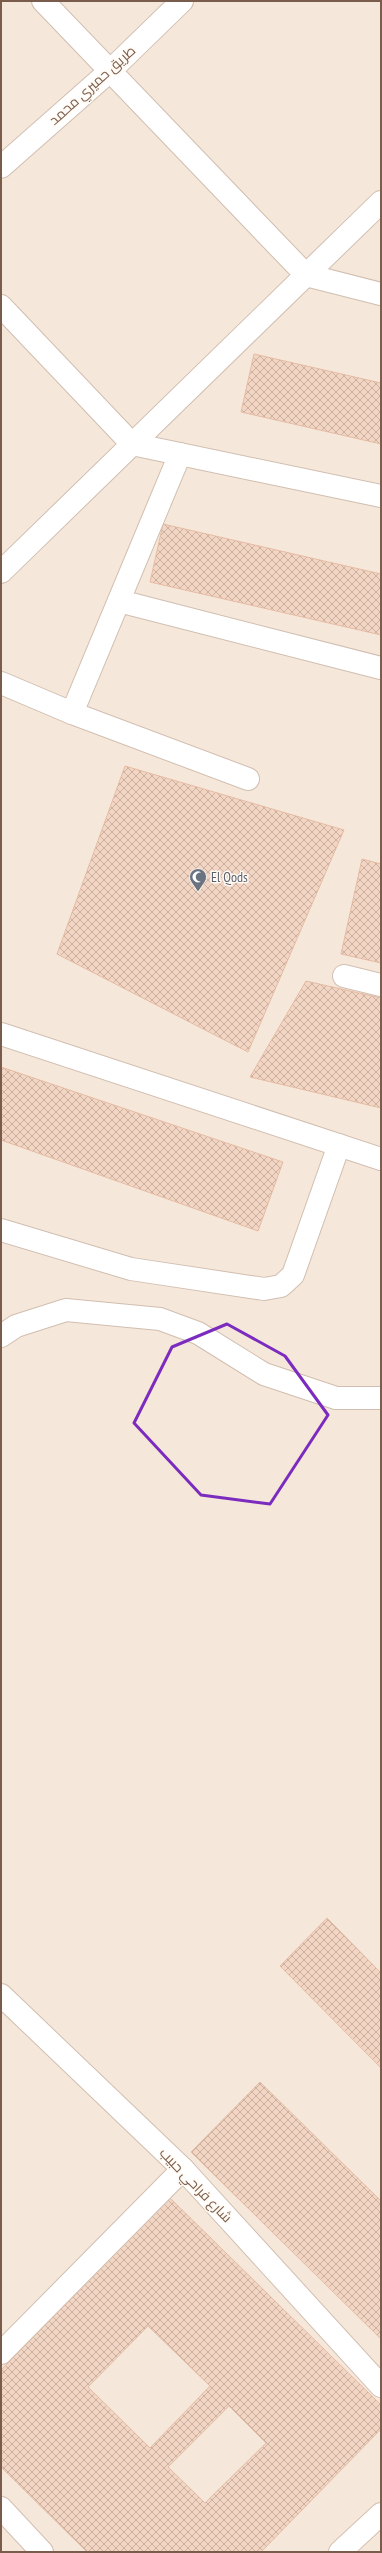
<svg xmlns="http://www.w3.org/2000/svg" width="382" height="2553" font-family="'PT Sans Narrow',Cairo,sans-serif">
<defs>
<pattern id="building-cross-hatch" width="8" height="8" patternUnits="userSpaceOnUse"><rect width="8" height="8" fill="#f3d5c3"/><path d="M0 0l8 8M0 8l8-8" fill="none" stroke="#cab0a1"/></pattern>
</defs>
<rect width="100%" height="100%" fill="#fdf6ec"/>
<rect fill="#f5e8da" x="1" y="1" width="380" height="2551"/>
<g fill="url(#building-cross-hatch)" stroke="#e6bba3" fill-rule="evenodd">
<polygon points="254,354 381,383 381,444 241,412"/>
<polygon points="163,524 381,574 381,635 150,582"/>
<polygon points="125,766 344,830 248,1052 57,954"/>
<polygon points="362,859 381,864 381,963 341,954"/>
<polygon points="306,981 381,998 381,1108 250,1077"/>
<polygon points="1,1067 283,1162 258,1231 1,1140"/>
<polygon points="327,1918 381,1973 381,2068 280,1966"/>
<polygon points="260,2082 381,2201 381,2339 191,2152"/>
<path d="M170,2198L381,2405V2429L261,2552H87L1,2467V2370ZM148,2326L210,2386L150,2448L88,2387ZM229,2406L266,2443L205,2503L168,2467Z"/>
</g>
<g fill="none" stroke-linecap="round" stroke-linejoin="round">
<defs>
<g id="street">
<polyline points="43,1 306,275 381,294"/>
<polyline points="1,167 111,70 182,1"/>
<polyline points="1,306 132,444 381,496"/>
<polyline points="1,572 381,202"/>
<polyline points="119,601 381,668"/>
<polyline points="1,683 72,713 248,779"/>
<polyline points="72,713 180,454"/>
<polyline points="344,976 381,985"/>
<polyline points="1,1034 381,1159"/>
<polyline points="1,1230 131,1269 264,1289 281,1286 293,1275 339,1145"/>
<polyline points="1,1336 16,1326 66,1310 160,1319 198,1333 264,1374 336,1398 381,1398"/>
<polyline points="1,1995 183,2169 381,2386"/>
<polyline points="1,2353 183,2169"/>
<polyline points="1,2508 42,2552"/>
</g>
<polyline id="secondary" points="340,2552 381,2514"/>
</defs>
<use href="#street" stroke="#d1beb0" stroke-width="24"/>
<use href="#secondary" stroke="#d6c0b0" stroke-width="24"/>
<use href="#street" stroke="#fff" stroke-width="22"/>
<use href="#secondary" stroke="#fff" stroke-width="22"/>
</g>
<path fill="none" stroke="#7b2cbf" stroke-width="3" stroke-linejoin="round" d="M227,1324L285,1356L328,1415L270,1504L201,1495L134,1423L172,1347Z"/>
<defs>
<symbol id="mosque-pin" viewBox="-11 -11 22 30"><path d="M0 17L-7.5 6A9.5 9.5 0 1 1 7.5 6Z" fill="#6b7280" stroke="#fffaf3"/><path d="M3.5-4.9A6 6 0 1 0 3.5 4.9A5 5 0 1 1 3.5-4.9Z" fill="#fff"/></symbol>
</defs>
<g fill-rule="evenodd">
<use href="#mosque-pin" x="188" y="867" width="20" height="27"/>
</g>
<g text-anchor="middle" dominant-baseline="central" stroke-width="3" stroke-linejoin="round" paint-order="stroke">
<g font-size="14" fill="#7a5c4d" stroke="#fffaf3">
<text transform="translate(92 85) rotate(-42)">طريق حميري محمد</text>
<text transform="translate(196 2185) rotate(46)">شارع فراحي حبيب</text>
</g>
<g font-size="14" fill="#5b616d" stroke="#fffaf3" text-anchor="start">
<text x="211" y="877">El Qods</text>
</g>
</g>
<rect width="382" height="2553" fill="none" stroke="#7a5c4d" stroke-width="4"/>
</svg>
